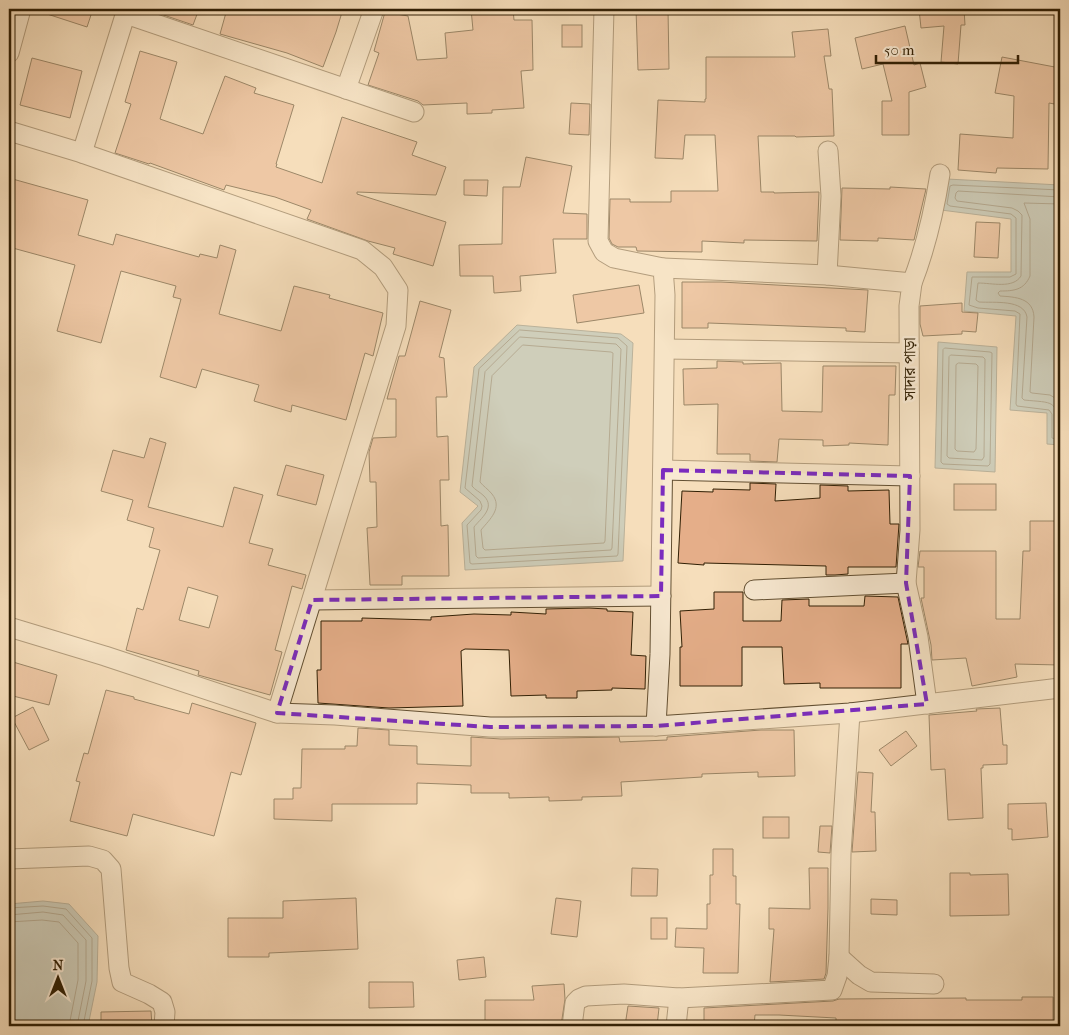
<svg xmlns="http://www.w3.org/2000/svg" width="1069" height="1035" font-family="'IM FELL French Canon','Noto Serif Bengali',serif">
<rect width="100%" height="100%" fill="#f6debb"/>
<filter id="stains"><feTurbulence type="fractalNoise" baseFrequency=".004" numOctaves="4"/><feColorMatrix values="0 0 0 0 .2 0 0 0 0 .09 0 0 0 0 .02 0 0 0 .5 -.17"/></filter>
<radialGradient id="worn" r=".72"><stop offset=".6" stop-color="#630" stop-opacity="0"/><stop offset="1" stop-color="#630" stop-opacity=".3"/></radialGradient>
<g fill="#a0bab9" stroke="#737c71">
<polygon points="947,179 1060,185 1060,445 1047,444 1047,413 1010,410 1016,316 964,311 967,272 1011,272 1011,219 941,210"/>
<polygon points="517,325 621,334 633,343 623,561 465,570 462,523 478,506 460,492 474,367"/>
<polygon points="938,342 997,347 995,472 935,468"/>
<polygon points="43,901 69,904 98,936 97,982 88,1026 9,1026 9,904"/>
</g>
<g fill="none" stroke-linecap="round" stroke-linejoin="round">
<g stroke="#686c5e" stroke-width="1">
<polyline points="1060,190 953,185 950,186 947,204 950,206 1011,214 1016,218 1016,274 1010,277 972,277 969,305 978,308 1015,311 1020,314 1016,404 1017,406 1049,410 1052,414 1052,438 1060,440"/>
<path d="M1060,197L958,191L956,193L955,198L957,201L1012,208L1018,211L1022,215L1021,276C1013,289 992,283 978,283L976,300L979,302C994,303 1024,299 1027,317L1022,398L1024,400C1053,403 1058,399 1058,431L1060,434"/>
<path d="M1060,204L1024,203L1030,219V276C1024,290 1014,291 1000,291L998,293L1000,296C1016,297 1033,298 1034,317L1030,392L1032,393L1050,395L1060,401"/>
<polygon points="520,330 618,338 627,346 618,554 617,556 472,564 470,563 467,525 481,510 482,506 480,501 465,488 479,369"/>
<path d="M520,337L616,344L621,349L612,548L611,550L478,558L476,556L474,527C480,519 496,508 484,496C480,492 475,490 472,486L485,372Z"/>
<path d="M523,345L611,352L613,353L605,541L604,543L485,550L483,548L481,530C490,519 503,508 492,494C488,489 483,486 480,482L492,376Z"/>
<polygon points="945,348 990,352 992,353 990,464 988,466 943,464 941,462 943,350"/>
<polygon points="951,355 983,357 985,359 984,457 982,460 949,458 947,456 949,357"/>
<polygon points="959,363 976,364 978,366 976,449 974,452 957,451 955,449 956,365"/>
<polyline points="9,908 43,906 66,909 92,938 92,981 83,1026"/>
<polyline points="9,915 43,912 63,915 86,940 86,981 77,1026"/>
<polyline points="9,922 42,920 59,922 78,943 78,980 69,1026"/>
</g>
</g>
<g fill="#e5ae89" stroke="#301f04" fill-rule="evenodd">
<polygon points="42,9 93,9 87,27 41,12"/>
<polygon points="146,9 199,9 193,25"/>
<polygon points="227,9 343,9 336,32 323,67 287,53 220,34"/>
<polygon points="471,9 513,9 514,20 532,20 533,70 521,71 524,108 492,110 492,113 467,114 467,103 423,105 418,101 368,85 379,53 374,51 385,12 408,16 417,60 447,58 445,33 473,30"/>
<polygon points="636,9 668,9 669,69 638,70"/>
<polygon points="919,9 964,9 965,25 961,25 958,64 941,62 944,26 921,28"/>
<rect x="562" y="25" width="20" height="22"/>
<polygon points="905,26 914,65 920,63 926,87 909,92 909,135 882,135 882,101 892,101 883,64 862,69 855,38"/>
<polygon points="828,29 831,56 824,56 829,89 832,89 834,136 796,137 795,136 758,136 761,192 774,192 774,193 819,192 817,241 744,240 744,243 702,241 702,252 637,251 636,247 618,247 612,244 609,238 610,199 630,199 630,202 671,202 671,191 718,191 715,135 685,135 683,159 655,158 658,100 705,102 705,99 706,99 706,57 795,57 792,32"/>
<polygon points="140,51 177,62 160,119 203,134 225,76 256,88 254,93 294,105 276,164 277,164 276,167 322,183 342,117 417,142 412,155 446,167 436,195 357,192 357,194 446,222 433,266 393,254 395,248 368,241 307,219 311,210 275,197 226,185 224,190 150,163 149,164 115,153 131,104 125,102"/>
<polygon points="1002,57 1060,68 1060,105 1049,103 1048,169 997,168 996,173 958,170 960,134 1013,138 1014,96 995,93"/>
<polygon points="32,58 82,71 70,118 20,105"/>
<polygon points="571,103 590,104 589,135 569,134"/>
<polygon points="526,157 572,166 563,213 587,214 587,239 553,239 556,273 520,276 521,291 494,293 493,276 460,276 459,245 502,244 503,187 520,187"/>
<polygon points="9,178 88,200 78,235 113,245 116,234 199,257 200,254 217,258 220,245 236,250 219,314 281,331 294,286 330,295 329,298 383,313 373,356 365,353 346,420 292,405 291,412 254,401 259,385 202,369 196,388 160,377 181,299 173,297 176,286 121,271 101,343 57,331 75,265 9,247"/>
<polygon points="464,180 488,180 487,196 464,195"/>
<polygon points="890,187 926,189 914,240 878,238 878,241 840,240 842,188 890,189"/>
<polygon points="976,222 1000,223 998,258 974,257"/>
<polygon points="682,282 721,282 868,290 865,332 846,331 846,328 708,323 708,328 682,328"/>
<polygon points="639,285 644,313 577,323 573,295"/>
<polygon points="420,301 451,310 439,357 444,358 447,397 436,397 437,437 448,436 449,480 440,480 441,526 448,525 449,576 402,576 402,585 370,585 367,528 377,527 376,482 370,482 369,452 373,438 396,437 396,399 387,399 399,356 405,356"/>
<polygon points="962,303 962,312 978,313 976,332 962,331 962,334 923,336 920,324 920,306"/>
<polygon points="717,361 743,362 743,364 781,363 782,411 822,412 823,366 896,366 895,395 889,395 888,445 849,443 849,445 823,446 823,440 779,439 777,462 750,461 750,454 717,454 718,404 684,405 683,369 717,368"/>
<path d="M150,438L166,443L148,507L223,527L234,487L263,495L249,543L273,549L268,565L306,575L302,589L292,586L275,650L282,652L270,695L198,675L199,671L126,650L137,608L143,610L160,550L149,547L154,528L127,520L133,500L101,491L113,450L144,458ZM188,587L218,596L209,628L179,620Z"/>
<polygon points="286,465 324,475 316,505 277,495"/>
<polygon points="750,483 776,484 775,501 820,498 820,485 848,486 848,491 889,490 890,524 899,524 896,567 848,567 848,574 835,575 826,575 826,566 704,563 704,565 678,563 682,491 713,492 713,489 750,490"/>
<rect x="954" y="484" width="42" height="26"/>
<polygon points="1030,521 1060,521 1060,665 1015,664 1017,677 972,686 966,658 932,660 931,645 921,598 924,598 924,567 918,567 920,551 996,551 996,619 1020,619 1023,551 1030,551"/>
<polygon points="714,592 743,592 743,621 781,621 782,600 809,599 809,606 864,606 865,596 898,597 908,644 901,644 901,688 820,688 820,683 784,684 782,647 742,647 742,686 680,686 680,647 682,647 680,611 714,609"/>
<polygon points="589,608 607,609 607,611 633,612 631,655 646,656 645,689 612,688 612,690 577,691 577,698 546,698 546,695 511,696 509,650 465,649 461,651 463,706 389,708 318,703 317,670 321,670 321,621 362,621 362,618 431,620 431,617 474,614 511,615 511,612 546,614 546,609"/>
<polygon points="13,662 57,675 49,705 9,695 9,677"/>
<polygon points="106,690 134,697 134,699 189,714 192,703 256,723 241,775 231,772 214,836 133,814 127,836 70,821 80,782 76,781 84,753 88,754"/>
<polygon points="33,707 49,740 29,750 12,718"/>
<polygon points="1000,708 1003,745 1007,745 1007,764 983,765 983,768 981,768 983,818 948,820 945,769 931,770 929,715 977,711 976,709"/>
<polygon points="358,728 389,730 389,745 417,746 417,764 471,766 471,737 501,739 619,737 620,742 667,740 667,737 761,730 794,730 795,776 758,777 758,772 702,774 702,777 621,782 622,796 582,797 582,800 549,801 549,797 509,798 509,793 471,793 471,785 417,783 417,804 332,804 332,821 274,819 274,799 293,799 293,788 301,788 302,749 345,749 345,746 357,746"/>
<polygon points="906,731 917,746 891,766 879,750"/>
<polygon points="858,772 873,773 871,812 875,812 876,851 852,852"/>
<polygon points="1046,803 1048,837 1012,840 1012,829 1008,829 1008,804"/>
<rect x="763" y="817" width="26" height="21"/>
<polygon points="820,826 832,826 830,853 818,852"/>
<polygon points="713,849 733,849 733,876 736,876 736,904 740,904 738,973 703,973 704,948 675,947 676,928 707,929 707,904 710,904 710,875 713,875"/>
<polygon points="632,868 658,869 657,896 631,896"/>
<polygon points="809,868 828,868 828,908 826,973 824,979 770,982 774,929 769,929 769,908 810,909"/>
<polygon points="950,873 970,873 970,875 1008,874 1009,915 950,916"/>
<polygon points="356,898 358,949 269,953 269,957 228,957 228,918 283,918 283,901"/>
<polygon points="556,898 581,901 577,937 551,934"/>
<polygon points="871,899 897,900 897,915 871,914"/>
<rect x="651" y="918" width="16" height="21"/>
<polygon points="484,957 486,977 459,980 457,960"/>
<polygon points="369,982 413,982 414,1007 369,1008"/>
<polygon points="564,984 565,999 561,1026 485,1026 485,1000 534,1000 532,986"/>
<polygon points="1022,997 1053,997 1053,1026 836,1026 836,1018 779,1015 755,1015 754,1026 704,1026 704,1008 833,1001 839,999 966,998 966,1000 1022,1000"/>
<polygon points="628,1006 659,1008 657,1026 625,1026"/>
<polygon points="151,1011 152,1026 101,1026 101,1012"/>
</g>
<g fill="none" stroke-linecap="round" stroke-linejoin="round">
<defs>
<g id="minor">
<polyline points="604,9 598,241 604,252 614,258 663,268 665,295 660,654 656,726"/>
<polyline points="126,14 414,112"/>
<polyline points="9,53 21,9"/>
<polyline points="346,89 374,9"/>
<polyline points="9,131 82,153 362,250 383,267 398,290 396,326 277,713"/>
<polyline points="82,153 127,9"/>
<polyline points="663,268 827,275 912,283 909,306 910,530 906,583 918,637 927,704"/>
<polyline points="827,275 831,196 828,151"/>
<path d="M912,283C926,247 934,212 940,174"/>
<polyline points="665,349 909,353"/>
<polyline points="663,470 910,476"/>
<polyline points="754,590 906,583"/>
<polyline points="312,600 661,596"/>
<polyline points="9,627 105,656 277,713 335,715 490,727 656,726 850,713 1060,688"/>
<polyline points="9,859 89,856 103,860 111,869 119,968 122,982 149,994 162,1002 165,1012 164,1026"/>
<polyline points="839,957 859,975 871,982 934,984"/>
<polyline points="572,1026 575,1003 579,999 586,996 624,994 679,998 832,990 837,976 839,957 841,854 850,713"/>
<polyline points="676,1026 679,998"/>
</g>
</defs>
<use href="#minor" stroke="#624f32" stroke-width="21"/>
<use href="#minor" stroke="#f9ead3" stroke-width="19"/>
</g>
<path d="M0 0H1069V1035H0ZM663,470L910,476L906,583L927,704L656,726L490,727L277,713L312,600L661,596Z" fill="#f6debb" fill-opacity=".55" fill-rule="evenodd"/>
<path fill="none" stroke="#7b2cbf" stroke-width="4" stroke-dasharray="10 6" stroke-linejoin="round" d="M663,470L910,476L906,583L927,704L656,726L490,727L277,713L312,600L661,596Z"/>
<g text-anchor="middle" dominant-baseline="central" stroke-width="5" stroke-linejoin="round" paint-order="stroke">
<g font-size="16" fill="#301f04" stroke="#f9ead3">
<text transform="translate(909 369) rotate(-90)">সাদার পাড়া</text>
</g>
</g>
<rect width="1069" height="1035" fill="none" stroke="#f6debb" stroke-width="30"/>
<rect x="10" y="10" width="1049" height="1015" fill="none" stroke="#301f04" stroke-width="2.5"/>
<rect x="15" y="15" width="1039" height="1005" fill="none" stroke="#301f04"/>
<g transform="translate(58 978)" stroke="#f9ead3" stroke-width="4" paint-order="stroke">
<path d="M0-4L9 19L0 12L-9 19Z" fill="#301f04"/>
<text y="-8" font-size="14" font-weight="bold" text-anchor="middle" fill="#301f04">N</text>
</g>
<path d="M876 55v8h142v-8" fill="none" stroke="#301f04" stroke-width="2.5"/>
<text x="884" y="55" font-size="15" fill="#301f04" stroke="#f9ead3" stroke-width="4" paint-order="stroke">50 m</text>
<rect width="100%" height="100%" filter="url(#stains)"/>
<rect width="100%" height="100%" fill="url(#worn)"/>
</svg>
